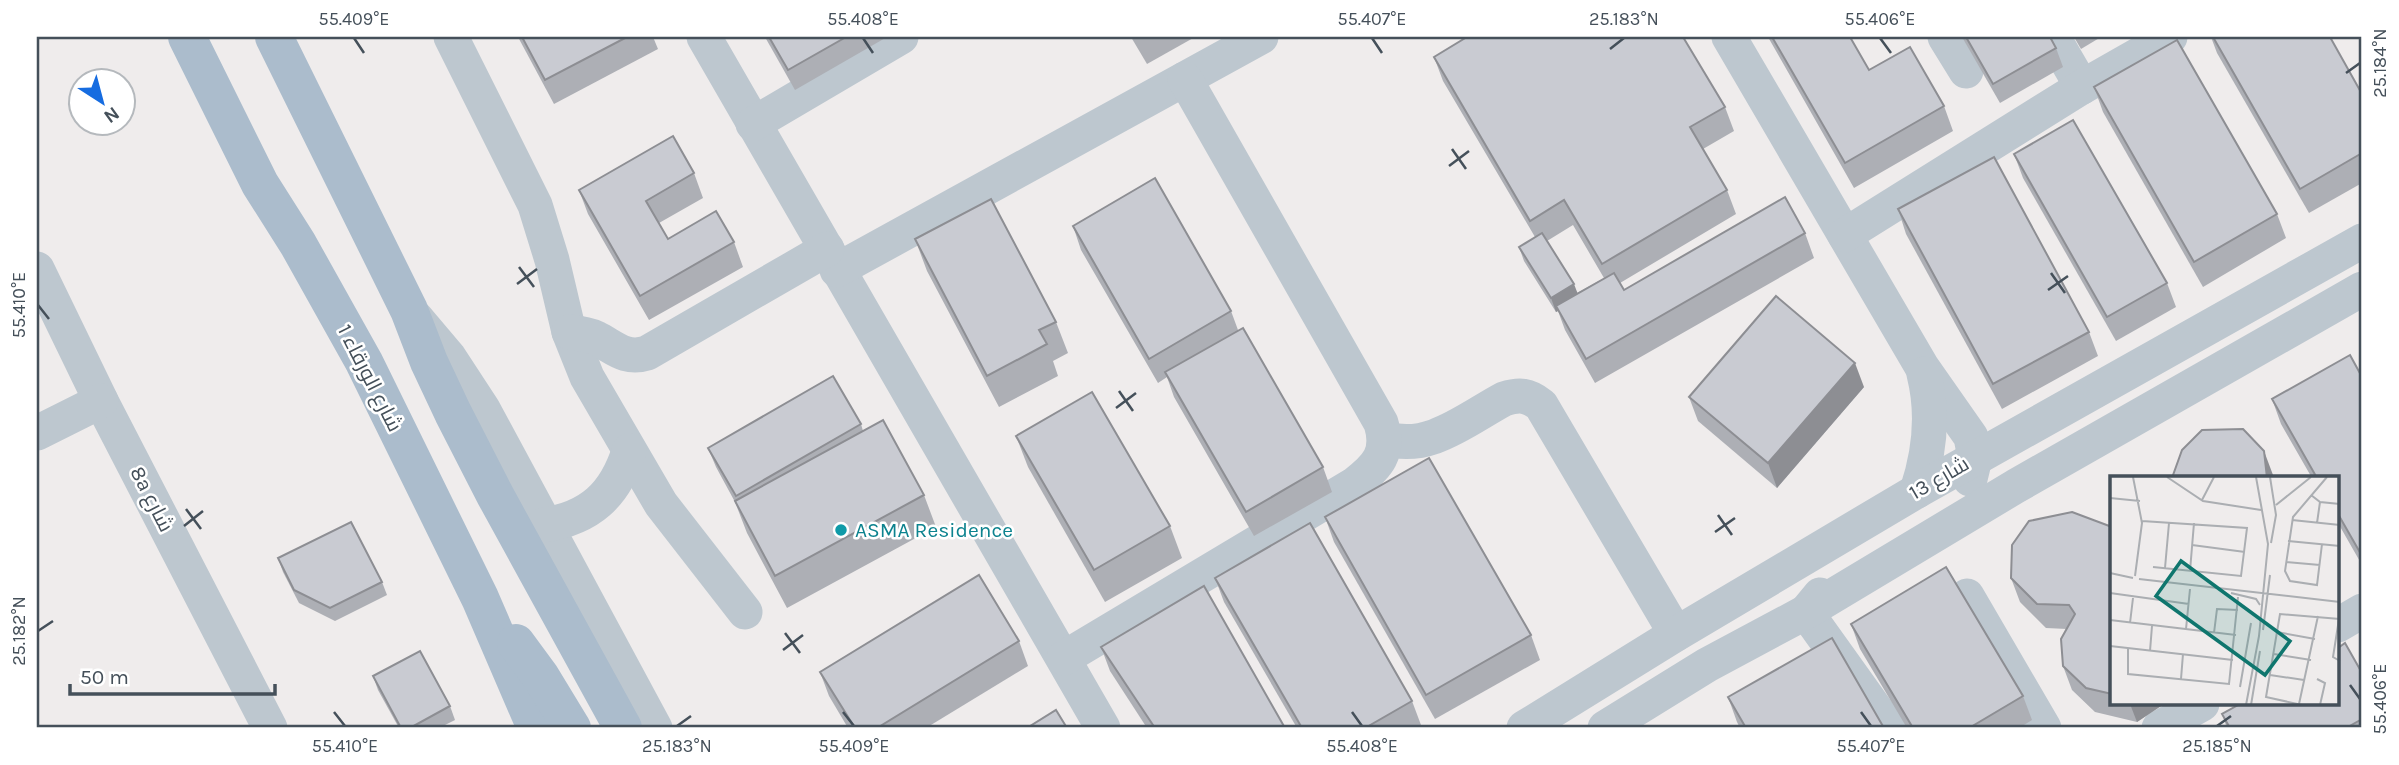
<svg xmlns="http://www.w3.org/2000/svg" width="2399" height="765" font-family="Karla,Cairo,sans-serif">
<rect width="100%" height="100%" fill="#efecec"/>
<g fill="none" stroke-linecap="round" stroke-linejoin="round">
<g stroke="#bdc7cf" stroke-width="35">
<polyline points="451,37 535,205 552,260 569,332 587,377 661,504 745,612"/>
<polyline points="704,37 1103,728"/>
<polyline points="1729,37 1922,367 1971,437 1975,458 1970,479"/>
<polyline points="1945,37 1966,71"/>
<polyline points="2053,37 2082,87"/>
<polyline points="753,124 901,37"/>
<polyline points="1845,235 2082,87 2170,37"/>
<polyline points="37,269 101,401 270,728"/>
<polyline points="837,270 1261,37"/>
<polyline points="416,318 449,357 483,409 655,728"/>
<path d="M569,332C578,333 587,334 596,338C614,347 625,360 647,353L827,249"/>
<polyline points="37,433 101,401"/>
<path d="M1385,438C1428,453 1468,418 1504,399C1520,394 1528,395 1541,405L1676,634"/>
<path d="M1917,491C1930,452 1934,414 1924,374"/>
<path d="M544,525C590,518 615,495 629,451"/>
<polyline points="1820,595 1806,612 1889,728"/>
<polyline points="1967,596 2044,728"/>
<polyline points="2338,625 2362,611"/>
<path d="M1064,658L1355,484C1378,466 1390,453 1381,423L1185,79"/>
<polyline points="1524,728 1676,634 1917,491 2362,241"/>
<polyline points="1605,728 1707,665 1806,612 2016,486 2362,289"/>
<polyline points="2159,728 2202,704"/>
</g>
<g stroke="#abbccc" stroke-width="38">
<polyline points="187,37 260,184 298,244 364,362 480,598 536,728"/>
<polyline points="274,37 409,310 429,362 453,413 495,495 623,728"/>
<polyline points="516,643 541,677 572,728"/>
</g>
</g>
<g fill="#adafb5" fill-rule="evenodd">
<polygon points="518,37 653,37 658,49 554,104"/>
<polygon points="765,37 887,37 795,90"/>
<polygon points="1131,37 1195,37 1147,64"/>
<polygon points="1768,37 1850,37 1869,70 1944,106 1953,131 1854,188"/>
<polygon points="1962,37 2050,37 2056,48 2063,67 2000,103"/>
<polygon points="2074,37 2101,37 2081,49"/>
<polygon points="2211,37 2330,37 2362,94 2362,183 2309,213 2217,53"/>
<path d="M1434,57L1725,107L1734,131L1703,149L1727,190L1736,214L1620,283L1624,290L1805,233L1814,258L1595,383L1565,330L1558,311L1556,312L1524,261L1519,247L1535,237L1443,81ZM1573,225L1604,278L1577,293L1547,241Z"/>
<polygon points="2094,87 2277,214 2286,238 2203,287 2103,112"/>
<polygon points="2014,154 2167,283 2176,307 2116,341 2023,178"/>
<polygon points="694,173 703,198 659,223 668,239 734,242 743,267 649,320 588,214 579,190"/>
<polygon points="1898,209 2089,332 2098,356 2002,409 1906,234"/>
<polygon points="1073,226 1231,311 1238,330 1323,467 1332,492 1254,536 1174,397 1167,377 1158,383 1081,250"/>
<polygon points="915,239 1056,322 1068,353 1053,361 1058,376 999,407 927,271"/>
<polygon points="2362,377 2362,565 2338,523 2338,478 2312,478 2281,424 2272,399"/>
<polygon points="1864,387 1777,488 1698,421 1689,397"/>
<polygon points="861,424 863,431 924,495 936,527 787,608 747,533 735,502 716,467 708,448"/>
<polygon points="1016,436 1170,526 1182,558 1105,602 1028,467"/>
<polygon points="1325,517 1531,635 1540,660 1435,719 1334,542"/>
<polygon points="2112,527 2112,704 2164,704 2137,722 2095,712 2072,690 2063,666 2067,629 2046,628 2020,602 2011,578"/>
<polygon points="278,558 382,582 387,595 335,621 299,603 283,572"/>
<polygon points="1215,578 1412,701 1421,725 1416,728 1297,728 1224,602"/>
<polygon points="1851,624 2023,696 2032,720 2019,728 1907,728 1860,649"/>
<polygon points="1019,641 1028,666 926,728 848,728 829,696 820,672"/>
<polygon points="1101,647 1285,728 1147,728 1110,671"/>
<polygon points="2362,673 2362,728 2227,728 2222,714"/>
<polygon points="373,676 450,706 455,720 439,728 399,728 378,690"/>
<polygon points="1728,697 1884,728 1740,728 1737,722"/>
</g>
<g fill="#8d8e93">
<polygon points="1574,284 1579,297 1556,306 1558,311 1556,312 1551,298"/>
<polygon points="1855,363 1864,387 1777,488 1768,463"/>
<polygon points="2264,451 2273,475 2273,478 2267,478"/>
<polygon points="2130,704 2164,704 2137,722"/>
</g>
<g fill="#c9cbd2" stroke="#8d8e93" stroke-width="2">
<polygon points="522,37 627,37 545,80"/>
<polygon points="769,37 846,37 788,70"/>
<polygon points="1467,37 1683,37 1725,107 1690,127 1727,190 1602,264 1564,200 1530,221 1434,57"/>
<polygon points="1772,37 1850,37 1869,70 1910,47 1944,106 1845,163"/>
<polygon points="1966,37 2050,37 2056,48 1993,84"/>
<polygon points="2213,37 2330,37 2362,94 2362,153 2300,189"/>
<polygon points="2177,40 2277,214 2194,262 2094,87"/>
<polygon points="2073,120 2167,283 2107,317 2014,154"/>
<polygon points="673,136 694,173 646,201 668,239 716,211 734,242 640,296 579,190"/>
<polygon points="1994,157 2089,332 1993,384 1898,209"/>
<polygon points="1155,178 1231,311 1149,359 1073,226"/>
<polygon points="1785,197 1805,233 1586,359 1556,306 1614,273 1624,290"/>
<polygon points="991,199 1056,322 1039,330 1047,344 987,376 915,239"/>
<polygon points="1542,233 1574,284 1551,298 1519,247"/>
<polygon points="1776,296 1855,363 1768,463 1689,397"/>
<polygon points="1243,328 1323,467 1246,512 1165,372"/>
<polygon points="2350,355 2362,377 2362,556 2338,514 2338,478 2317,478 2272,399"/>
<polygon points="833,376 861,424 736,496 708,448"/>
<polygon points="1092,392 1170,526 1094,570 1016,436"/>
<polygon points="883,420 924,495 775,576 735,501"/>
<polygon points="2243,429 2264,451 2267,478 2172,478 2182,450 2202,430"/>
<polygon points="1429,458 1531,635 1426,695 1325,517"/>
<polygon points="2072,512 2112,527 2112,694 2086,688 2063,666 2061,639 2075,614 2069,605 2037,604 2011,578 2012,545 2029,521"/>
<polygon points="351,522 382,582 330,608 294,590 278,558"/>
<polygon points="1310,523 1412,701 1365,728 1302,728 1215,578"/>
<polygon points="1946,567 2023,696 1969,728 1913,728 1851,624"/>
<polygon points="979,575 1019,641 877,728 855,728 820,672"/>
<polygon points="1204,586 1285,728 1155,728 1101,647"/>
<polygon points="1832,638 1884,728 1746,728 1728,697"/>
<polygon points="2345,643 2362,673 2362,719 2346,728 2230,728 2222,714 2240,704 2338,704 2338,648"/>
<polygon points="420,651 450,706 410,728 401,728 373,676"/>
<polygon points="1056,710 1067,728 1027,728"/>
</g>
<path fill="none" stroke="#45505a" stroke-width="2.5" d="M354,38L364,53M863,38L873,53M1372,38L1382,53M1880,38L1891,53M1610,49L1624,38M2346,73L2360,63M1452,149L1466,169M1449,166L1469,151M519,267L534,287M2051,273L2065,293M517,284L537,269M2048,290L2068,276M38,305L49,319M1119,391L1133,411M1116,408L1136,393M186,509L201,529M1718,515L1732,535M184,526L203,511M1715,532L1735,518M38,631L53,621M785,633L800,653M783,650L803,635M2350,685L2360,699M334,712L345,726M843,712L854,726M1352,712L1362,726M1861,712L1871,726M677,726L691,716M2217,726L2231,716"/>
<circle fill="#0f9aa8" stroke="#fff" stroke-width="2.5" cx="841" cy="530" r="7"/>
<g text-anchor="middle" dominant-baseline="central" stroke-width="5" stroke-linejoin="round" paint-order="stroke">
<g font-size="21" fill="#45505a" stroke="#fff">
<text transform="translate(370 378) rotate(63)">شارع الورقاء 1</text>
<text transform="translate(1939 478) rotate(-30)">شارع 13</text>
<text transform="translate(152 499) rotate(63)">8a شارع</text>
</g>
<g font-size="21" fill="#0d838f" stroke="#fff" text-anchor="start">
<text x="855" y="530">ASMA Residence</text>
</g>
</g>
<g transform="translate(2110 476)">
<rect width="229" height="229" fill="#efecec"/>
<path fill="none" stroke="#abaeb2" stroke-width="2" d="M23,1L32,47L25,100M57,1L93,25L151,34M160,1L166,39L161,67M201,19L210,26L230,28M0,22L30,25M92,24L104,1M166,29L201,1M182,44L230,49M32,45L137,52L131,100L43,91M207,47L210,26M178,65L230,70M212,68L207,109L180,105L175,95L183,41L217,1M82,69L135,76M176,86L210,89M55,92L59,47M80,95L84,47M0,97L23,102M29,103L230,126M0,117L79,128M121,117L146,123L150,129M229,143L223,181L230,185M0,144L126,159M20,147L23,122M76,153L80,113M153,154L160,99M167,156L205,163M104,157L107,133L128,134M0,170L123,184M18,173V198L119,208L128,121M40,175L42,150M164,178L201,184M160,199L194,204M71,203L73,178M207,203L215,207L210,229M130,211L141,147M189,228L208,140M136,229L149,160L158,68L146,1M141,229L150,175M192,229L156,221L170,138L230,143"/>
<path fill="#0f766e" fill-opacity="0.15" stroke="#0f766e" stroke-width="3.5" d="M71,85L180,165L155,199L46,120Z"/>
<rect width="229" height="229" fill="none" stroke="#45505a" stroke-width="3.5"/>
</g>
<rect width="2399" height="765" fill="none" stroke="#ffffff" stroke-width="77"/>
<g transform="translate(102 102) rotate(144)"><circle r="33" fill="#ffffff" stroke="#b5b9bd" stroke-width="2"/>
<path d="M0-5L12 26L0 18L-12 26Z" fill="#166ce0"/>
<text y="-10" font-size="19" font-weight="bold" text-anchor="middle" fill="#45505a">N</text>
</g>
<path d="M70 684v10h205v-10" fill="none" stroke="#45505a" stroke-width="3.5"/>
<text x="80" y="684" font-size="21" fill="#45505a" stroke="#ffffff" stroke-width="5" paint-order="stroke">50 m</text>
<rect x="38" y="38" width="2322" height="688" fill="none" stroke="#45505a" stroke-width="2.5"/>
<g font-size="18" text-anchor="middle" fill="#45505a">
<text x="354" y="25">55.409°E</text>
<text x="863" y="25">55.408°E</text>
<text x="1372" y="25">55.407°E</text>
<text x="1624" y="25">25.183°N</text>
<text x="1880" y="25">55.406°E</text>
<text transform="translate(2380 63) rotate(-90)" y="6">25.184°N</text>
<text transform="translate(19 305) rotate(-90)" y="6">55.410°E</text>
<text transform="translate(19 631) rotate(-90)" y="6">25.182°N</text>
<text transform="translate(2380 699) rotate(-90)" y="6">55.406°E</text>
<text x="345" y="752">55.410°E</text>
<text x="677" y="752">25.183°N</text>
<text x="854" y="752">55.409°E</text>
<text x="1362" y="752">55.408°E</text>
<text x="1871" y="752">55.407°E</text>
<text x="2217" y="752">25.185°N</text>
</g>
</svg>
